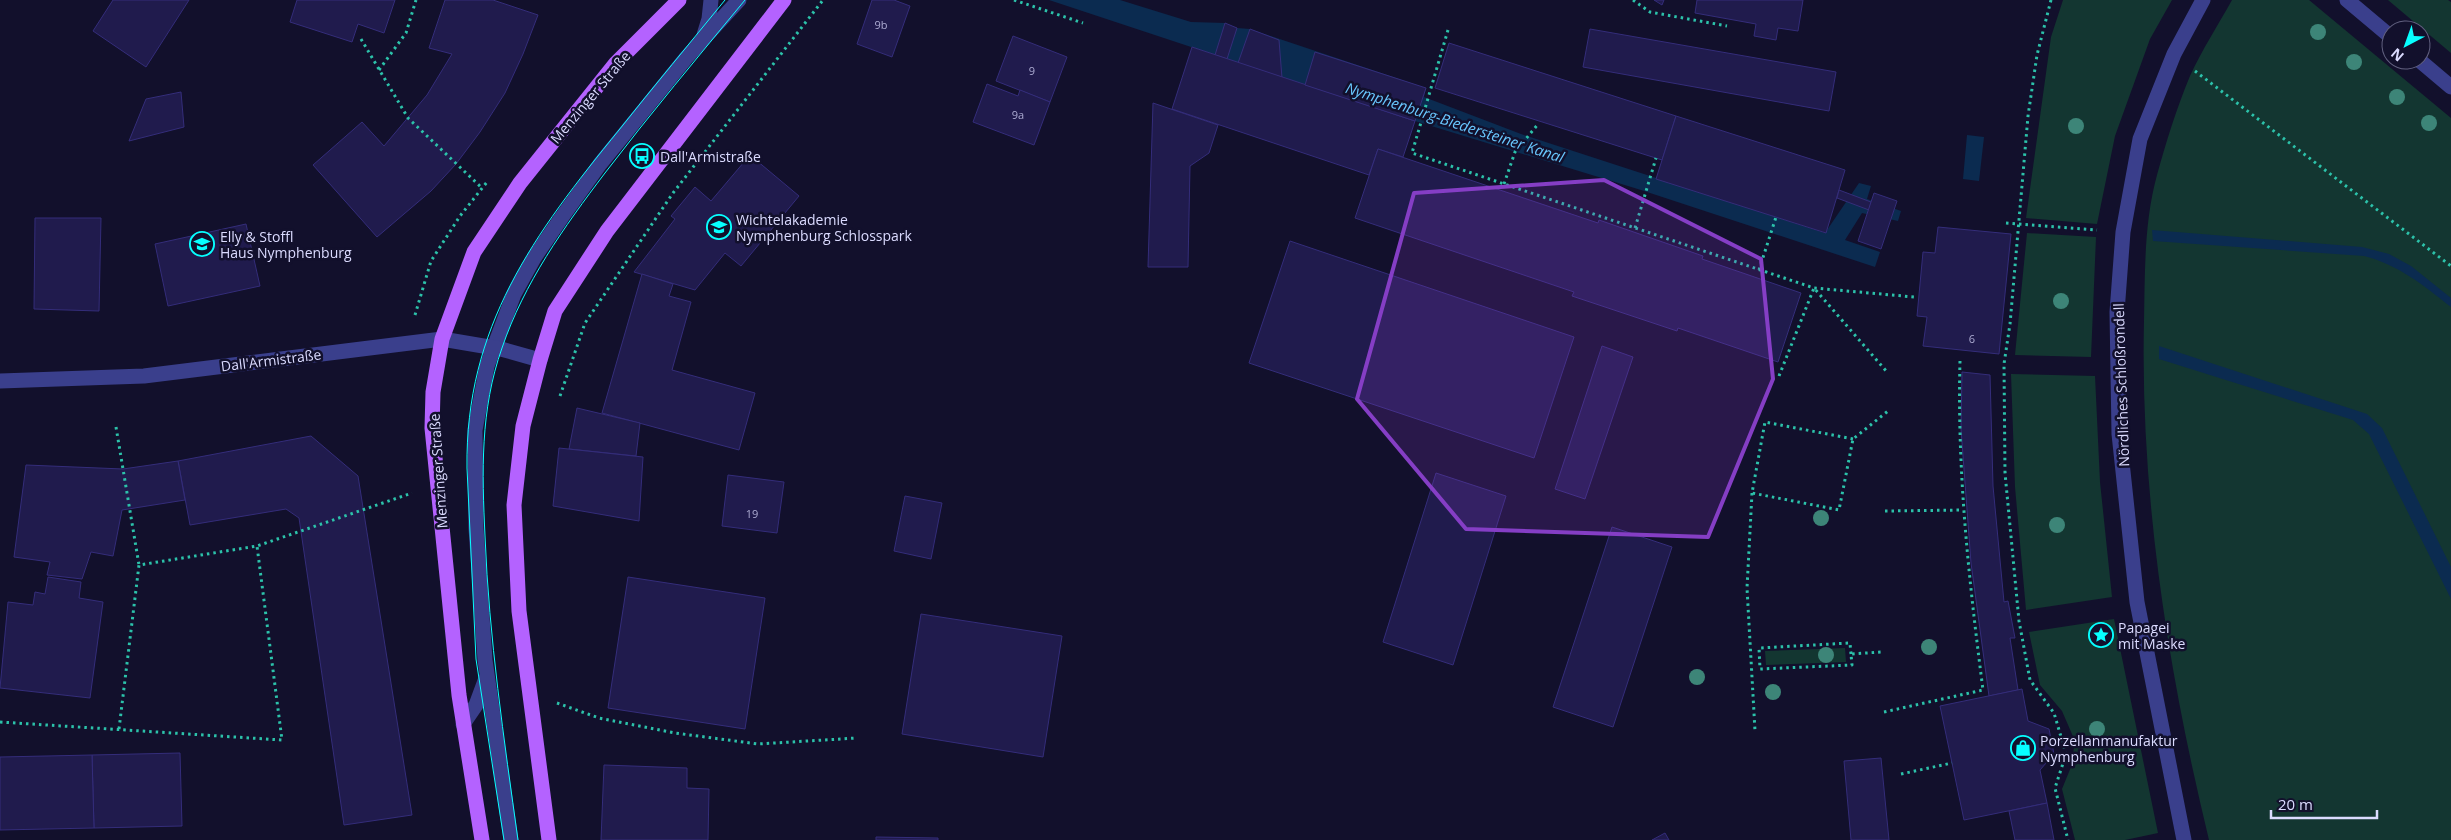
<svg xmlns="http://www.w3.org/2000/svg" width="2451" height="840" font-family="'Open Sans',sans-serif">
<rect width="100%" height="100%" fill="#12102c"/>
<g fill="#133631">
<polygon points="2063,0 2172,0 2150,39 2115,136 2097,224 2026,218 2051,37"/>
<path d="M2232,0H2309L2451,118V840H2209C2168,671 2140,495 2144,321C2145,272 2144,222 2157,175C2166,142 2177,107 2190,76C2202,50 2218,25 2232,0Z"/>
<polygon points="2388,0 2448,0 2451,2 2451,53"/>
<polygon points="2027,233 2096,237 2091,357 2015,355"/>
<polygon points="2011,374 2095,376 2100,482 2112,597 2026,610 2015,487"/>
<polygon points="2114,619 2158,833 2125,840 2075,840 2062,789 2071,767 2075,741 2062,711 2040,685 2029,632"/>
<polygon points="1845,648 1846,662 1766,665 1765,651"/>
</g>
<g fill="#0b2b50">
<polygon points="1049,0 1120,0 1191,22 1225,23 1237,28 1250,29 1426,88 1424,97 1521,134 1825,233 1859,183 1871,186 1867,199 1901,211 1898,221 1862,213 1845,240 1880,252 1875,267 1641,190 1415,121"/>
<polygon points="1967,135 1984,137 1979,181 1963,179"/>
<path d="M2152,230L2362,247L2389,254L2411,266L2451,298V307C2423,285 2399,265 2364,256L2153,241Z"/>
<polygon points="2159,346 2367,414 2382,428 2451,567 2451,599 2369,434 2353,420 2159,359"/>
</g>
<g fill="#201b4d" stroke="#342d7a">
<polygon points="113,0 189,0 146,67 93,31"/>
<polygon points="297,0 395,0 384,33 358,24 352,42 290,22"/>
<polygon points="445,0 493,0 538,15 523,54 505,93 480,132 456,164 431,191 377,237 313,165 362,122 384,146 427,95 452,54 429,48"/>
<polygon points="872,0 894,0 910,6 892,57 857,44"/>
<polygon points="1654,0 1664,0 1662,5"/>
<polygon points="1697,0 1803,0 1798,31 1778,28 1776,40 1754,36 1756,24 1695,13"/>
<polygon points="1225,23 1237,28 1227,59 1215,55"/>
<polygon points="1250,29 1279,40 1282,78 1238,63"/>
<polygon points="1590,29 1836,72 1829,111 1583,67"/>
<polygon points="1013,36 1067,57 1050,102 996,81"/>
<polygon points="1449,43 1676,116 1662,160 1435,88"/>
<polygon points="1192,47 1415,121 1403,157 1378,149 1369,175 1172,109"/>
<polygon points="1315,52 1426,88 1415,121 1305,85"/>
<polygon points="987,84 1018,96 1020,90 1050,102 1034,145 973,122"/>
<polygon points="181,92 184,127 129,141 146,99"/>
<polygon points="1153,103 1218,125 1209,153 1190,166 1188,267 1148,267"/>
<polygon points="1676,116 1845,170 1826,233 1656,179"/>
<polygon points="1378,149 1598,223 1599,220 1703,256 1702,259 1801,293 1778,362 1678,328 1677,331 1572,296 1574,292 1355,218"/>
<polygon points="750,155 799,196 741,266 725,253 695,290 634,272 675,219 671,216 695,187 711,201"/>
<polygon points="1839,190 1871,202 1869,210 1837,198"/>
<polygon points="1874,193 1897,201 1881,249 1858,241"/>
<polygon points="35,218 101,218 99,311 34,309"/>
<polygon points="246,224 260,286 168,306 155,244"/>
<polygon points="1938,227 2011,234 1999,354 1923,346 1927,317 1917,316 1923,252 1935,253"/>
<polygon points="1290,241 1574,337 1534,458 1249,363"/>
<polygon points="642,274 673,284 669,296 691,302 672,370 755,393 739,450 602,413"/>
<polygon points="1602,346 1633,357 1585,499 1555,489"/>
<polygon points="1962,372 1990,375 1993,486 2004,602 2008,601 2015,638 2010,638 2018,690 1989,696 1971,563 1961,429"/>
<polygon points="577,408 640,423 636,456 569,449"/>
<polygon points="311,436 358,476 412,815 344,825 299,518 286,509 190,525 178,461"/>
<polygon points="559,448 643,457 639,521 553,506"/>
<polygon points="178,461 185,500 122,510 113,556 91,552 82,579 47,575 50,562 14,557 26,465 123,469"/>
<polygon points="1436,473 1506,496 1453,665 1383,642"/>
<polygon points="728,475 784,482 777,533 722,526"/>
<polygon points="905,496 942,503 931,559 894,551"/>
<polygon points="1612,527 1672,547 1613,727 1553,707"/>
<polygon points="48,577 81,582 79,598 103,602 90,698 0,688 8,602 33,605 35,592 45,594"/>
<polygon points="628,577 765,598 745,729 608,708"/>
<polygon points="921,614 1062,636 1043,757 902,734"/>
<polygon points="2022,689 2028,721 2049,729 2054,754 2040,770 2047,803 1964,820 1940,706"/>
<polygon points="180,753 182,826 94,828 92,755"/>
<polygon points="92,755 94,828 0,830 0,757"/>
<polygon points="1881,758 1889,840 1851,840 1844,761"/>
<polygon points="604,765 687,768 687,788 709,789 708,840 601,840"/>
<polygon points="2047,803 2054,840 2015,840 2009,811"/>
<polygon points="1665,833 1669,840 1652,840"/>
<polygon points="876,837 938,838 938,840 876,840"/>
</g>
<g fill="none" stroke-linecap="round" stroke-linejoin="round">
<g stroke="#2cc2aa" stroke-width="3" stroke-dasharray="2.5 4" stroke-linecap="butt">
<polyline points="1014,0 1083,23"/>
<polyline points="1633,0 1650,12 1727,26"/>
<polyline points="2051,0 2037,55 2028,116 2010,324 2004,364 2005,473 2019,621 2030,680 2054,713 2066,754 2055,788 2068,840"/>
<polyline points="1448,30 1412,153 1814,288 1914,297"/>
<polyline points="361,39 408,118 482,188"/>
<polyline points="379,70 406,33 416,0"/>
<polyline points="2195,71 2451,266"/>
<polyline points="1504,184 1515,152 1539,123"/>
<polyline points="2006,223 2097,230"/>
<polyline points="1635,228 1656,158"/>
<polyline points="1759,270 1776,217"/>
<polyline points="415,315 431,261 460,216 487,182"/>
<polyline points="1779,376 1814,288 1887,372"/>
<polyline points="560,396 585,323 673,193 823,0"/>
<polyline points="116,427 139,565"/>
<polyline points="1853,439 1765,422 1752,493 1839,510 1853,439 1888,411"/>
<polyline points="1752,493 1747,588 1755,731"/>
<polyline points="1885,511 1963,510"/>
<polyline points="1851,654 1850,643 1759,648 1760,669 1852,665 1851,654 1881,652"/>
<polyline points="557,703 599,718 675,733 758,744 857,738"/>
<path d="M1884,712L1983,690C1969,581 1957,472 1960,361"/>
<polyline points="0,722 282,740 257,546"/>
<polyline points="119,729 139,565 257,546 412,493"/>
<polyline points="1901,774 1952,763"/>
</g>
<g stroke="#3a3f8c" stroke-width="15">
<polyline points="704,35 709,19 711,0"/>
<polyline points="463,724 476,705 486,678"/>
<polyline points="511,840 485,660 476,528 475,430 487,366 514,294 534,258 562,217 600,164 686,58 739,0"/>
</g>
<g stroke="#3a3f8c" stroke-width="15">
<polyline points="2347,0 2391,37"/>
<polyline points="2419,60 2451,87"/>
<polyline points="0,381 144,376 442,339 501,349 540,360"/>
<polyline points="2184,840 2137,602 2119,434 2117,312 2123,232 2140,139 2174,54 2203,0"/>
</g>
<g stroke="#b462ff" stroke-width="15">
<polyline points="482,840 459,695 432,428 433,392 442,339 474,252 520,183 616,63 679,0"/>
<polyline points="549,840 519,611 514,505 523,426 540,360 555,311 607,231 784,0"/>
</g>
<g stroke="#07ffff" stroke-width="1">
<path d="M504,840L476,659L467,468C465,327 534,234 619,130C654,86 690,43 725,0"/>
<path d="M518,840C504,739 489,638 485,536C482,472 480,410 502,348C524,283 564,227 605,173C650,114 698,57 745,0"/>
</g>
</g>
<g fill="#3d8578">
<circle cx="2318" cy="32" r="8"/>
<circle cx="2354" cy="62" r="8"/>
<circle cx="2397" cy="97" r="8"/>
<circle cx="2429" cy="123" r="8"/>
<circle cx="2076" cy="126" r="8"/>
<circle cx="2061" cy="301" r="8"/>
<circle cx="1821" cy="518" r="8"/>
<circle cx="2057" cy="525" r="8"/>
<circle cx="1929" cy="647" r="8"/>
<circle cx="1826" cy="655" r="8"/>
<circle cx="1697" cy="677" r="8"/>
<circle cx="1773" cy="692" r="8"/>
<circle cx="2097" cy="729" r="8"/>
</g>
<path fill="#853ec5" fill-opacity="0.2" stroke="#853ec5" stroke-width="4" stroke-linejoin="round" d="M1604,180L1761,259L1773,379L1708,537L1466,529L1357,399L1414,193Z"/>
<defs>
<symbol id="bus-ring" viewBox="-11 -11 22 22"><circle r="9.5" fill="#12102c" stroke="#07ffff" stroke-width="1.5"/><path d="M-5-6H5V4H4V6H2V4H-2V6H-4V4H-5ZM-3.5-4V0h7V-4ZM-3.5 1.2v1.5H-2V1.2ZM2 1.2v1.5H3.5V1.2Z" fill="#07ffff"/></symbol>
<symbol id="school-ring" viewBox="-11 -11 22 22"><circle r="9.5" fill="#12102c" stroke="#07ffff" stroke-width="1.5"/><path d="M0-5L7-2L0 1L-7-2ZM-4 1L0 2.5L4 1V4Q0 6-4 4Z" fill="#07ffff"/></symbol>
<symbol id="sight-ring" viewBox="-11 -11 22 22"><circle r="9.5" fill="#12102c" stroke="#07ffff" stroke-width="1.5"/><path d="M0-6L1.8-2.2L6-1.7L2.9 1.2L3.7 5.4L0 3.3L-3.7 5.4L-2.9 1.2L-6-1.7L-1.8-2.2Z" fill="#07ffff"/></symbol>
<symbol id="shop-ring" viewBox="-11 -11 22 22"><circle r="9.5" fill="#12102c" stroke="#07ffff" stroke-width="1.5"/><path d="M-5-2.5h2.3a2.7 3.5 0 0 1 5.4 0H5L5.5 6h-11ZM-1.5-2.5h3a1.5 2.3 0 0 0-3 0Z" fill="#07ffff"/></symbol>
</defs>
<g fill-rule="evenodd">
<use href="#bus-ring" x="628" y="142" width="28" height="28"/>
<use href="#school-ring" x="705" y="213" width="28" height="28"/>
<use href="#school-ring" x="188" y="230" width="28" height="28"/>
<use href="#sight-ring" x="2087" y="621" width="28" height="28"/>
<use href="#shop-ring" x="2009" y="734" width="28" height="28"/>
</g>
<g text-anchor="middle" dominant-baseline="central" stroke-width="5" stroke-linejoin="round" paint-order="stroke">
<g font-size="11" fill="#acabd2">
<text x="881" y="24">9b</text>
<text x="1032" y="70">9</text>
<text x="1018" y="114">9a</text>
<text x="1972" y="338">6</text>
<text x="752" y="513">19</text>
</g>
<g font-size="14" fill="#dbdbff" stroke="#12102c">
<text transform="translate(590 97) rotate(-50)">Menzinger Straße</text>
<text transform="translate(271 360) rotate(-7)">Dall'Armistraße</text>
<text transform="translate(2121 385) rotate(-92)">Nördliches Schloßrondell</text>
<text transform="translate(438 471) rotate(-94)">Menzinger Straße</text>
</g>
<g font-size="14" fill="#dbdbff" stroke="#12102c" text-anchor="start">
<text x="660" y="156">Dall'Armistraße</text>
<text x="736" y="219">Wichtelakademie<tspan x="736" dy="16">Nymphenburg Schlosspark</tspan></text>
<text x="220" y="236">Elly &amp; Stoffl<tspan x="220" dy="16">Haus Nymphenburg</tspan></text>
<text x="2118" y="627">Papagei<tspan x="2118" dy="16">mit Maske</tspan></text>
<text x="2040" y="740">Porzellanmanufaktur<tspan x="2040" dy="16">Nymphenburg</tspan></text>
</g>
<g font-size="15" font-style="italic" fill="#69c8ff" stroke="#12102c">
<text transform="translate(1455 122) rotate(18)">Nymphenburg-Biedersteiner Kanal</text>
</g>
</g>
<g transform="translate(2406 45) rotate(221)"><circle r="24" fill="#12102c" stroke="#626180"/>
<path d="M0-4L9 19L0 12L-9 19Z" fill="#07ffff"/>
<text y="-8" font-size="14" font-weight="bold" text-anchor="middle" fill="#dbdbff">N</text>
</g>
<path d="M2271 810v8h106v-8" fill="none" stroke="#dbdbff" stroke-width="2.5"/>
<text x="2278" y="810" font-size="15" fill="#dbdbff" stroke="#12102c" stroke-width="4" paint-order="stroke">20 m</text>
</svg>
